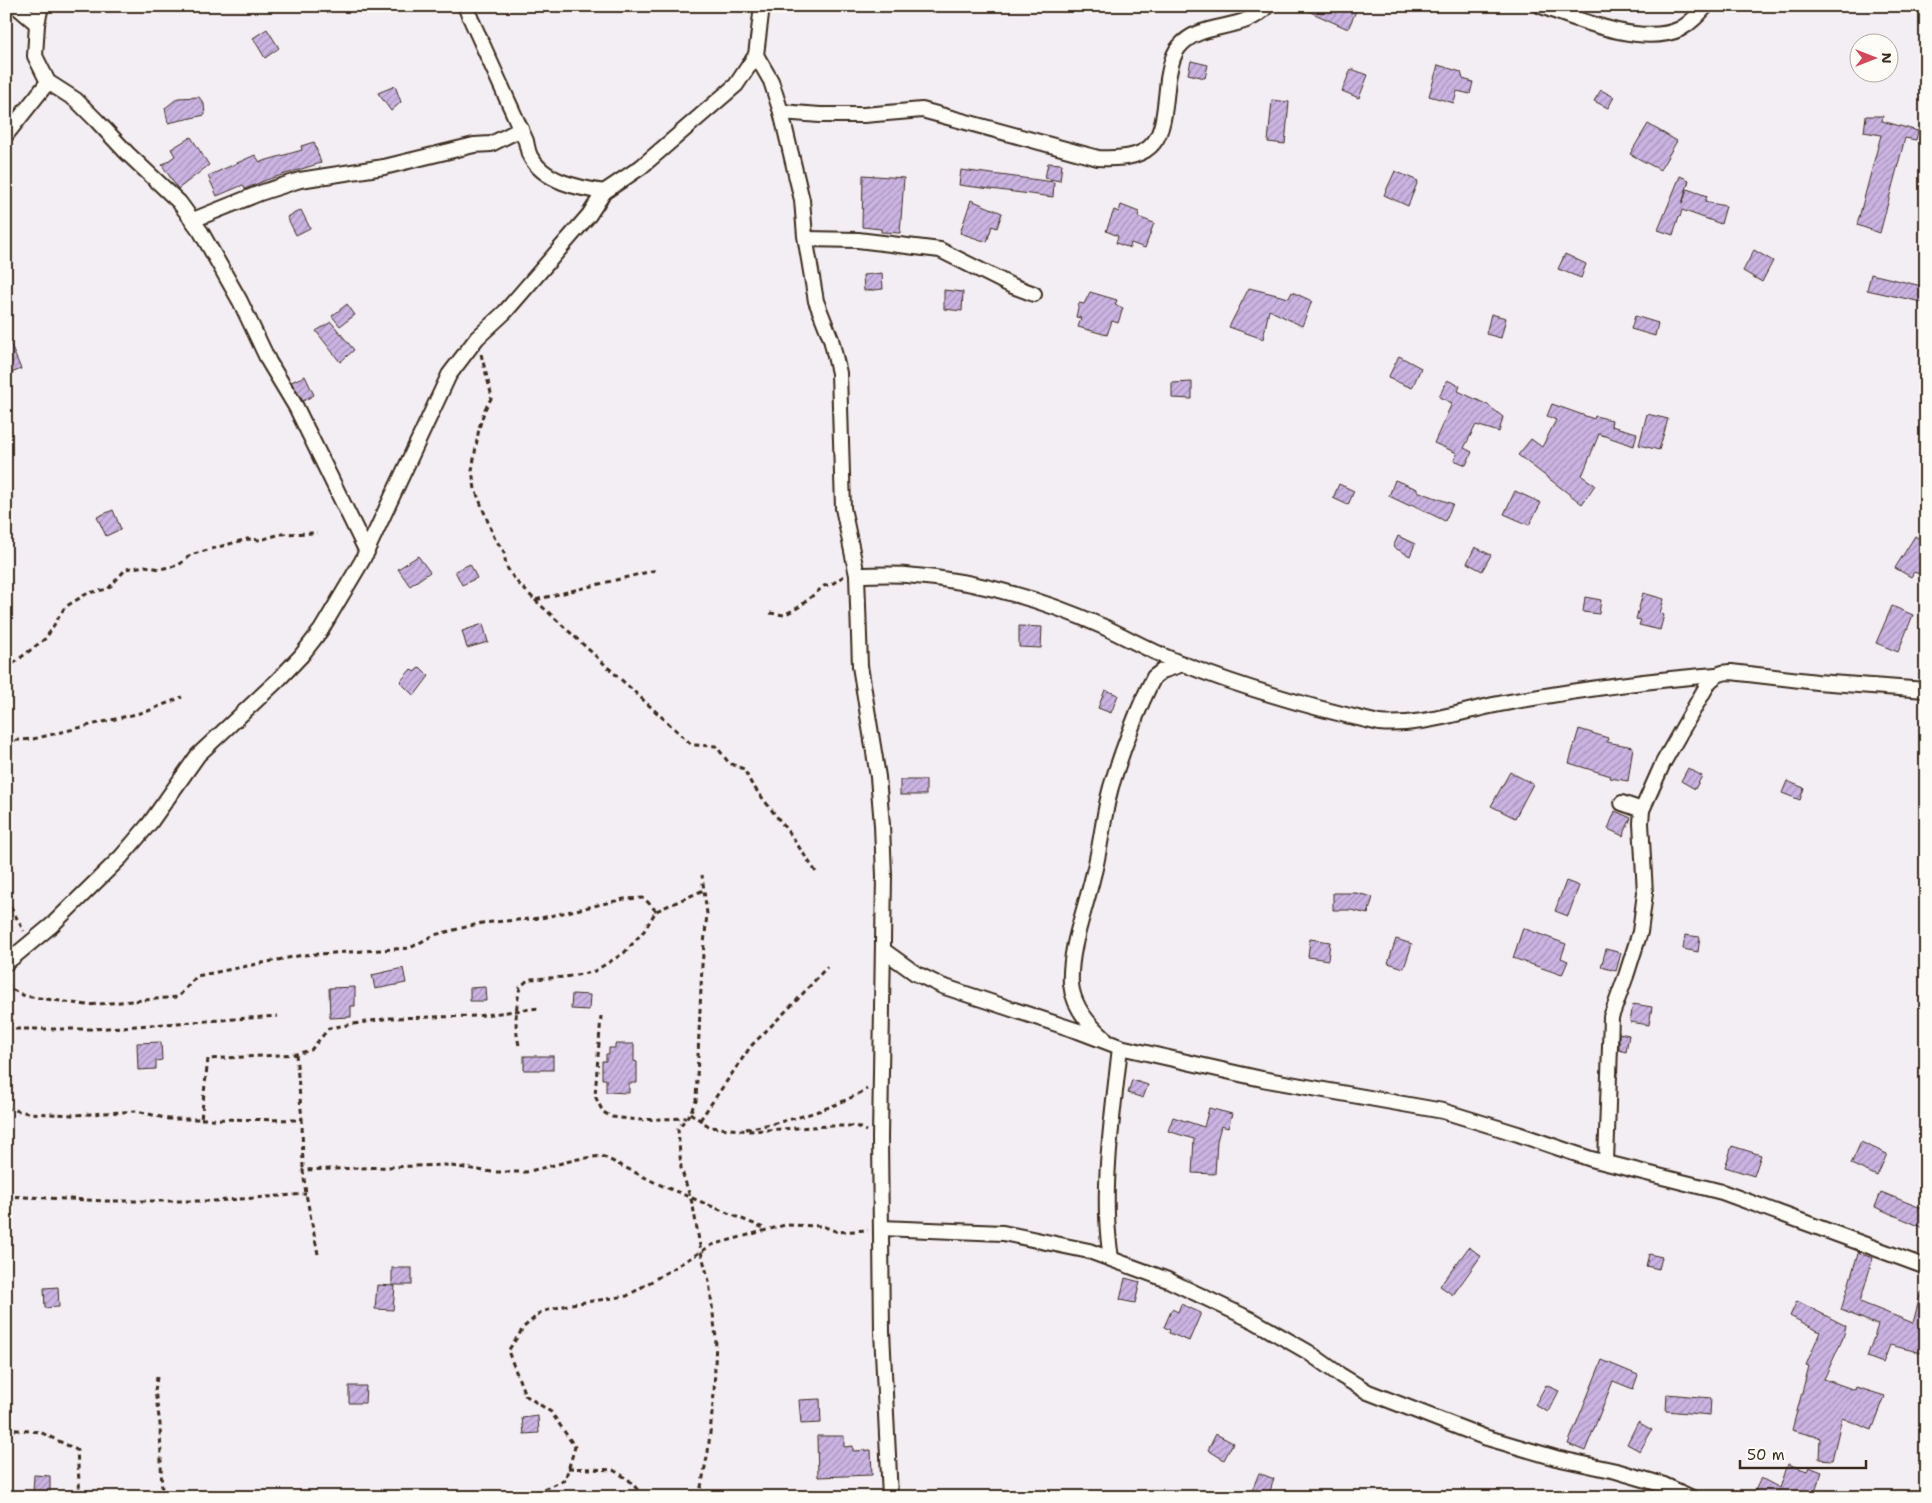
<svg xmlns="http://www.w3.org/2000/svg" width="1932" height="1503" font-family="'Shantell Sans',sans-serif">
<defs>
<pattern id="building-hatch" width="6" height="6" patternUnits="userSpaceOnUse" patternTransform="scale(1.25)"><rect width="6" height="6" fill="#cbb4e3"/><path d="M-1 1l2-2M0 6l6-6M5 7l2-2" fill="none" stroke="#a693b7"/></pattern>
</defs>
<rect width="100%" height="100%" fill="#f3eef3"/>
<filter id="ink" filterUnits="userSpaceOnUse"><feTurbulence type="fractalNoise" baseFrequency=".02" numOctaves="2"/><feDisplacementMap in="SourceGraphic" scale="10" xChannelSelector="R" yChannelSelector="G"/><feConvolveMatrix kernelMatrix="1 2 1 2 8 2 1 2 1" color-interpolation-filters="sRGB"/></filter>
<g filter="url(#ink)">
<g fill="url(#building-hatch)" stroke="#3b2a1e">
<polygon points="1297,6 1345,6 1356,11 1348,29"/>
<polygon points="267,29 279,48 265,58 253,38"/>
<polygon points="1191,61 1208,65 1205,78 1188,74"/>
<polygon points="1438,65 1461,72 1463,79 1473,82 1470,94 1457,91 1454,103 1429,96"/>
<polygon points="1351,69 1368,75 1359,98 1342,91"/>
<polygon points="395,86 401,102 391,111 378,93"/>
<polygon points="1601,90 1614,97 1608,108 1594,101"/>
<polygon points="199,97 204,104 205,115 168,123 165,108 178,98"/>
<polygon points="1272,100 1289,102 1285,144 1268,142"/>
<polygon points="1866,116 1883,116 1882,121 1918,131 1916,140 1905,138 1880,233 1857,225 1881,135 1864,132"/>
<polygon points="1648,124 1677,141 1660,170 1630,154"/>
<polygon points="191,137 209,165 178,189 162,165 175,156 171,149"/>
<polygon points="314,142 321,163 266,180 245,189 243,185 217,196 208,176 255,155 260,162 302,150 301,146"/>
<polygon points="1048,163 1062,164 1060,181 1045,178"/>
<polygon points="961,170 1054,182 1053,197 959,185"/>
<polygon points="1395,171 1418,181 1408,206 1384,195"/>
<polygon points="863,175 904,178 900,233 881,232 881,229 862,227"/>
<polygon points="1680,176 1689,180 1682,204 1687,189 1707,196 1705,202 1726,206 1721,224 1682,210 1680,217 1679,216 1673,235 1658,230"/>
<polygon points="971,200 1002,213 997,228 992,226 987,242 960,233"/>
<polygon points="1121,205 1139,212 1138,217 1154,223 1145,248 1131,243 1130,248 1116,243 1118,236 1106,231 1114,210 1119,212"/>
<polygon points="301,210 310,228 296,235 287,217"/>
<polygon points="1754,250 1773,261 1762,282 1743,271"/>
<polygon points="1565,254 1586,264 1581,278 1558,269"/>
<polygon points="882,273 883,289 864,291 863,275"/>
<polygon points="1871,274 1926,287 1926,303 1867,290"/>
<polygon points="1249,288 1289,298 1292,292 1312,301 1302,326 1269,310 1263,339 1229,327"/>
<polygon points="944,290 963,292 962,311 944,309"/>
<polygon points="1090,292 1117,300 1115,305 1123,308 1118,323 1112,321 1107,335 1078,327 1081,318 1076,317 1079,303 1084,304"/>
<polygon points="347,304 355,315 340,326 332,316"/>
<polygon points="1491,314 1506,318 1501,338 1486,334"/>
<polygon points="1635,316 1658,323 1655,336 1631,329"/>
<polygon points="331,322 354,350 340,362 316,331"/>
<polygon points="6,334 21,369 9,374 6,367"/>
<polygon points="1399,356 1421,368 1412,388 1388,378"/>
<polygon points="305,376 314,395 303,401 291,382"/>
<polygon points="1447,380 1460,386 1458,391 1488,405 1503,417 1499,432 1476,425 1464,448 1472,452 1466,465 1454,460 1457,453 1434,443 1452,403 1439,397"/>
<polygon points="1192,382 1192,399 1172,398 1172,383"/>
<polygon points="1552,404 1594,419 1595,416 1612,420 1611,426 1637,433 1634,446 1599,434 1582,476 1595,485 1582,504 1518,455 1531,439 1542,447 1556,420 1547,416"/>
<polygon points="1647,414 1668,419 1659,450 1639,445"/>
<polygon points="1395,480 1417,489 1417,491 1453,504 1445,521 1411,504 1410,506 1389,496"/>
<polygon points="1339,484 1354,491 1348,505 1333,498"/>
<polygon points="1515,491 1541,503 1529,525 1504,514"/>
<polygon points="113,510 121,529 106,536 97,517"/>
<polygon points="1398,536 1415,544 1410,556 1393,547"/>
<polygon points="1915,536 1926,543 1926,563 1919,574 1914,572 1911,577 1895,568"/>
<polygon points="1475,547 1491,555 1482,571 1467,563"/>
<polygon points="418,556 430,572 410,586 398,569"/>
<polygon points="470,564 477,578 462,585 455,571"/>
<polygon points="1643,593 1664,599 1660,613 1664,615 1660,630 1639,625 1641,620 1636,619"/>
<polygon points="1585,597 1601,600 1599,614 1583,612"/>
<polygon points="1892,606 1913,615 1898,652 1876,643"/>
<polygon points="483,624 488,642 467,648 462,631"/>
<polygon points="1019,626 1042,627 1041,648 1019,647"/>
<polygon points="420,667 429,676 414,696 400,682 411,669 414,672"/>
<polygon points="1105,690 1118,695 1111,713 1098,708"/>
<polygon points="1579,729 1608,738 1607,742 1633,747 1628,781 1610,778 1611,776 1569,763"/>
<polygon points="1688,768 1702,776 1695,789 1681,781"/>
<polygon points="1510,772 1533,784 1515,818 1491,806"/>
<rect x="900" y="780" width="26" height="15"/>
<polygon points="1787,781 1804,788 1800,800 1782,793"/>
<polygon points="1615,811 1631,818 1623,836 1608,829"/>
<polygon points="1566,881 1579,886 1568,916 1555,911"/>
<polygon points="1333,893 1356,893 1373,897 1368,914 1351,910 1333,910"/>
<polygon points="1523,928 1566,944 1561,958 1568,961 1562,975 1513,958"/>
<polygon points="1685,935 1700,937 1698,952 1683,949"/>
<polygon points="1310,939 1330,942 1328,960 1308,957"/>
<polygon points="1396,939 1412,944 1404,968 1388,963"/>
<polygon points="1606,949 1621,953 1616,971 1601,967"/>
<polygon points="403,968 406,983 375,989 372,975"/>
<polygon points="355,987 355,1006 351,1006 351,1017 330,1018 329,988"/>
<polygon points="485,987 486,1001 470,1001 470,988"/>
<polygon points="572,994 590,995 589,1010 571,1009"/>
<polygon points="1633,1004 1652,1007 1649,1025 1630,1022"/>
<polygon points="1619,1033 1629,1035 1626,1052 1619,1050"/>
<polygon points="161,1042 162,1060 156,1061 156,1069 138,1070 137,1043"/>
<polygon points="615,1044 634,1044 634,1061 637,1062 637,1083 629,1083 629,1093 606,1092 606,1079 602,1079 602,1061 606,1061 606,1054 609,1054 609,1048 615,1048"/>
<rect x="524" y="1056" width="29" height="14"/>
<polygon points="1132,1080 1148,1085 1143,1098 1128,1093"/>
<polygon points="1209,1108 1232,1114 1228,1128 1221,1126 1217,1141 1215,1174 1192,1173 1194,1139 1168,1131 1173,1117 1204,1127"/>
<polygon points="1861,1142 1887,1154 1877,1176 1851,1164"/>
<polygon points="1732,1146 1761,1155 1754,1176 1725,1167"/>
<polygon points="1881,1192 1926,1210 1926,1229 1875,1207"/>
<polygon points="1469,1247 1481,1256 1453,1295 1440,1286"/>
<polygon points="1858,1253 1873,1258 1860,1302 1913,1323 1921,1292 1926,1293 1926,1354 1890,1345 1883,1363 1867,1357 1878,1325 1841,1310"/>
<polygon points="1649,1254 1662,1257 1659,1269 1646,1266"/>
<rect x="392" y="1268" width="20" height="17"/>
<polygon points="1125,1278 1140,1282 1135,1303 1120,1300"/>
<polygon points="377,1285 395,1286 393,1310 375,1309"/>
<polygon points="58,1287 59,1307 45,1308 44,1288"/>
<polygon points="1797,1301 1846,1326 1843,1338 1824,1379 1855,1390 1856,1387 1885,1396 1872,1430 1842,1418 1832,1460 1819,1459 1820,1438 1792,1430 1809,1366 1806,1365 1820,1332 1790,1316"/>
<polygon points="1181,1304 1201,1313 1189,1341 1169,1333 1170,1330 1164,1327 1172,1309 1178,1312"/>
<polygon points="1602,1360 1638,1375 1633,1389 1613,1381 1585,1451 1568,1444"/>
<polygon points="1546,1385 1559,1391 1548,1412 1535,1405"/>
<polygon points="349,1386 366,1386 365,1403 349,1403"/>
<polygon points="1667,1394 1711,1398 1710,1415 1666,1411"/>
<polygon points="820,1399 821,1423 801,1424 799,1400"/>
<polygon points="538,1416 539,1433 524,1434 522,1418"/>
<polygon points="1638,1422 1652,1430 1640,1451 1627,1444"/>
<polygon points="1216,1434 1233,1443 1224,1460 1208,1450"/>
<polygon points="817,1436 844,1436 844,1447 853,1446 853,1451 871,1450 872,1475 818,1477"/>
<polygon points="1788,1464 1807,1471 1809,1467 1822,1472 1813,1497 1752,1497 1761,1478 1780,1488"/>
<polygon points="1259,1473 1274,1479 1268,1497 1260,1497 1251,1493"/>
<polygon points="34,1475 50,1476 50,1493 33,1492"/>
</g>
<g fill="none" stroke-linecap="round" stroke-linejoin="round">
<defs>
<g id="minor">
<polyline points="16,6 37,24 35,56 48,82 76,100 97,121 127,153 179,202 201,232 240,301 269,362 296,407 367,552"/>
<path d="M465,6L526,141C527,146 528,152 530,156C544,182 579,188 604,192"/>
<path d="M1541,6C1577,19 1642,47 1680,29C1690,24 1698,15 1706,6"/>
<polyline points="37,24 41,6"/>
<polyline points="756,55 771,81 781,112 802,200 805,236 816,301 831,339 839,373 843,508 857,575 860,666 878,777 882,825 884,876 880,1138 882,1331 890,1497"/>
<path d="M781,112L820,115H864L922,110L1098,158C1164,161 1162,134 1168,79C1170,69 1172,55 1179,47C1201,20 1244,33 1267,6"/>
<polyline points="6,135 48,82"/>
<polyline points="193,220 260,193 300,180 384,167 474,145 491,144 521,129"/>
<polyline points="806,239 858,240 940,250 1010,285 1034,294"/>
<path d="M857,575C873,575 890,574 906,575C974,580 1042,599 1104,627C1130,639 1156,654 1183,664C1246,689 1313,708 1379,723C1424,727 1466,709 1510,702C1578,690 1647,680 1716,675"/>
<polyline points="1622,803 1642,810"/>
<polyline points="883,950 915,973 942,986 1078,1031 1120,1047 1262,1079 1443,1111 1518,1134 1591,1159 1722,1192 1926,1267"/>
<polyline points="6,963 52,925 121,857 150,823 198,755 278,680 301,656 321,630 362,561 449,375 477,338 505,312 589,215 604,192 641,167 736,85 756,55 762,6"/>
<path d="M1104,1038C1088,1024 1073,1006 1071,984C1069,949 1085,911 1093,876C1101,847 1103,816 1111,787C1121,754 1138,707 1154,677L1162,671L1183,664"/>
<path d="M1606,1162L1611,1017L1626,976L1640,932L1645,893L1641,823L1642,810L1663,763L1709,682C1716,675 1721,672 1731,672L1817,682L1926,690"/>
<polyline points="881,1228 1003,1233 1089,1251 1168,1280 1254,1321 1308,1352 1340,1375 1368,1392 1484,1437 1556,1458 1616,1471 1664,1485 1690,1497"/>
<path d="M1111,1258C1100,1191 1113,1115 1120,1047"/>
</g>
</defs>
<use href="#minor" stroke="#3b2a1e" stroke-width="18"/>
<g stroke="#3b2a1e" stroke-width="3" stroke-dasharray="5 4" stroke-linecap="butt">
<polyline points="481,354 492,397 485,409 479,428 472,471 475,489 494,537 504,552 506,566 515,580 535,600 656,570"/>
<polyline points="535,600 692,745 716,746 729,763 744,769 751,783 790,834 816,872"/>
<polyline points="770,613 784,615 799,607 824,586 832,584 844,576"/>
<polyline points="6,669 46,638 65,607 88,593 108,589 126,569 145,566 160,569 179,565 190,555 247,539 261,540 280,534 317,533"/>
<polyline points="6,741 33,739 103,722 148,711 182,697"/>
<polyline points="6,899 24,931"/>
<polyline points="6,983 11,989 25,996 87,1005 178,997 197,976 303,955 410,948 434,935 482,923 541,918 624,899 644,898 656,911"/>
<polyline points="601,1016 595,1096 603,1112 612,1117 638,1120 686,1118"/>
<polyline points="6,1029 93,1029 278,1016"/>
<path d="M519,1045C514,1025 516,1007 520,987L529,979L565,977L593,972L624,953L644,931L656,911L704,890"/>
<polyline points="296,1054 302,1120"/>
<polyline points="6,1108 28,1113 75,1115 137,1111 168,1119 201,1119 208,1059 296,1054 311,1050 329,1028 390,1018 476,1016 539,1008"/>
<polyline points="690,1113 710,1127 750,1131 828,1126 856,1126 866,1131"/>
<polyline points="201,1119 302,1120 303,1170"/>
<polyline points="700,1120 751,1046 797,1000 827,967"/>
<path d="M746,1129C788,1121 830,1111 867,1089"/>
<polyline points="6,1196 107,1201 215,1201 306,1194"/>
<polyline points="318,1254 306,1194 303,1170 445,1165 492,1172 526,1172 578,1159 602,1156 656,1183 766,1229"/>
<polyline points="157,1377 155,1391 160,1424 162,1497"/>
<polyline points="6,1429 40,1432 77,1450 80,1497"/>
<polyline points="568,1468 613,1470 628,1479 644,1497"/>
<polyline points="428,1497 454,1494 531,1494 565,1480 575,1447 551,1412 525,1395 508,1351 524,1327 541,1312 571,1304 627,1296 712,1245 785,1225 822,1226 838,1232 868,1230"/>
<polyline points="699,1497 708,1452 714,1394 716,1338 709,1281 701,1252 693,1206 681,1168 678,1129 690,1113 696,1101 702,965 707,914 702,875"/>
</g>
<use href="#minor" stroke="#fdfcf7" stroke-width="14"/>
</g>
</g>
<rect width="1932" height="1503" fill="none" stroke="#fdfcf7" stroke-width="25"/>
<rect x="12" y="12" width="1907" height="1478" fill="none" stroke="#3b2a1e" stroke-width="2" filter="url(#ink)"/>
<g transform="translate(1874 58) rotate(90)"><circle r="24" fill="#fdfcf7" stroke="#afa8a0"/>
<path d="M0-4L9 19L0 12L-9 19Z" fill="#d1495b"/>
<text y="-8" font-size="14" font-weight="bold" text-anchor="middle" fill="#3b2a1e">N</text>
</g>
<path d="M1740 1460v8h126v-8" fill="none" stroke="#3b2a1e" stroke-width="2.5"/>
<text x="1747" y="1460" font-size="15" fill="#3b2a1e" stroke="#fdfcf7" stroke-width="4" paint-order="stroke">50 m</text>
</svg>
